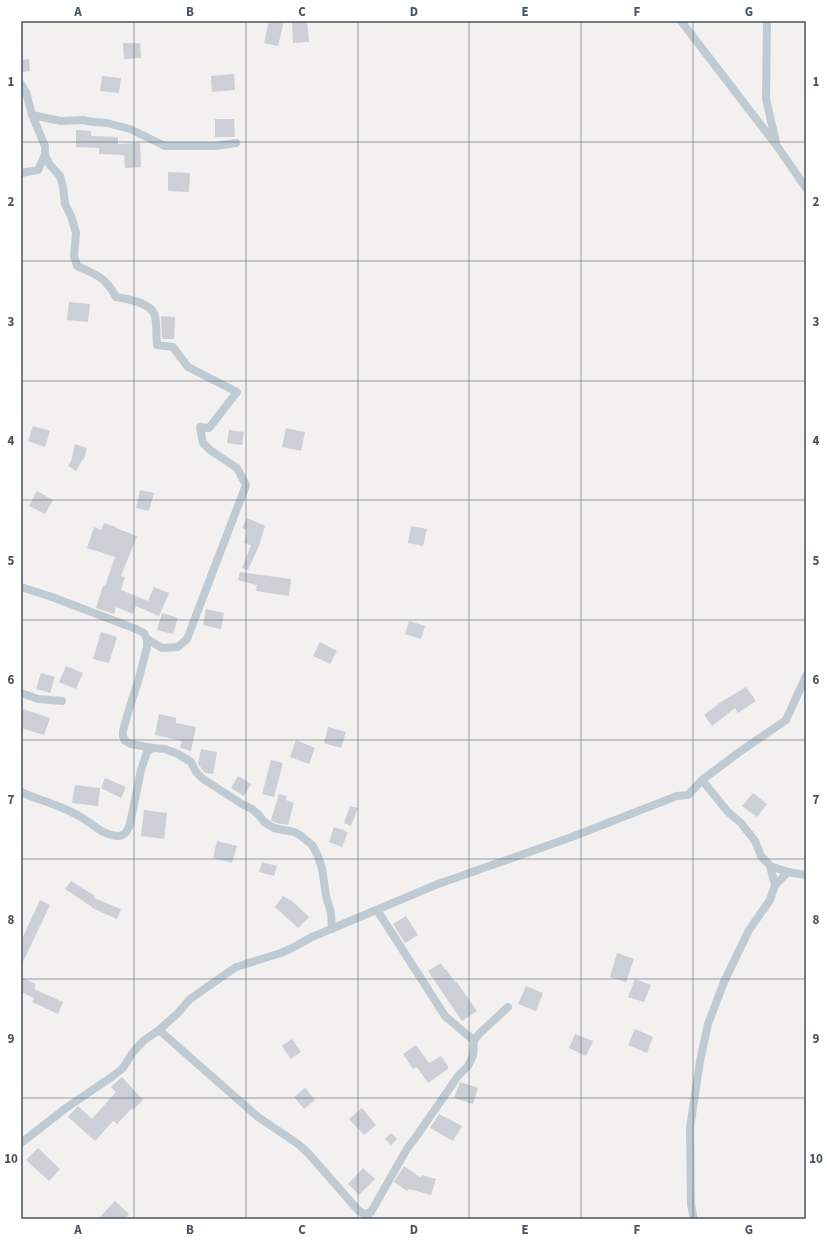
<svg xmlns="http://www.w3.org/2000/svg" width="827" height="1240" font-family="'Source Sans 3',sans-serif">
<rect width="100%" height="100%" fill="#f3f0f0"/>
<g fill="#cccfd5">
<polygon points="269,21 284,21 278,46 264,43"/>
<polygon points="292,21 307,21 309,42 293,43"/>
<polygon points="123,43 140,43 141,58 124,59"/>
<polygon points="29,59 30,71 21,72 21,60"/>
<polygon points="234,74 235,90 212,92 211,76"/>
<polygon points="102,76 121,78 119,93 100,91"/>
<polygon points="215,119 234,119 235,137 215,137"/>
<polygon points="76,130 91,131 91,136 118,137 118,144 140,143 141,167 125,168 124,155 99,154 99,148 76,147"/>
<polygon points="168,172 190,173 189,192 168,191"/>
<polygon points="69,302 90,304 88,322 67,320"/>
<polygon points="161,316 175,317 174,339 162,339"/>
<polygon points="33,426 50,431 45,447 28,441"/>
<polygon points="286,428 305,432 301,451 282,447"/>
<polygon points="229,430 244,432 242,445 227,443"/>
<polygon points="75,444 87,448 84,459 83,459 76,471 68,466 71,461"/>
<polygon points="140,490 154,493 149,511 136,508"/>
<polygon points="37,491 53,500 45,514 29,506"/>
<polygon points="247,518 265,526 259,546 248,570 242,568 251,545 244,543 247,530 242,528"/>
<polygon points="104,523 116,527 116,528 137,536 121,576 125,577 121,590 148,601 154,587 169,593 159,616 136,606 133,614 116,607 114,614 96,608 103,586 105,586 115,557 87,548 94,527 101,530"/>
<polygon points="411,526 427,529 423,546 408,543"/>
<polygon points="240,572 291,579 289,596 256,591 257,585 238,580"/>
<polygon points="206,609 224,613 221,629 203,625"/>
<polygon points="162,613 178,618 173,634 157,630"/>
<polygon points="409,621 425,626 421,639 405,634"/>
<polygon points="101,632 117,637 109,663 93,659"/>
<polygon points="320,642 337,651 330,664 313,656"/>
<polygon points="66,666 83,673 76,689 59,682"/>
<polygon points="41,673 55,677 50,693 36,689"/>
<polygon points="746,687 756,701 738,713 735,708 712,726 704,715 721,702"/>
<polygon points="23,709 50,718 44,735 21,728 21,717"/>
<polygon points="159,714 176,718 176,723 196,727 191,751 180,748 182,741 155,735"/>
<polygon points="328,727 346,732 341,748 324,743"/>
<polygon points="296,740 315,748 309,764 290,757"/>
<polygon points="201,749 217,752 213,774 205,773 198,764"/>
<polygon points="271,760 283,763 274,797 262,794"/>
<polygon points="238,776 251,784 244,796 231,788"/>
<polygon points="105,778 126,787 121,798 101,788"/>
<polygon points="75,785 100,788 98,806 72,803"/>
<polygon points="753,793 767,804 757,817 742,806"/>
<polygon points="279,794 287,796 286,800 294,803 288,825 276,823 271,820"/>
<polygon points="350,806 358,808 351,826 344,823"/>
<polygon points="144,810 167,813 164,839 141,836"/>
<polygon points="334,827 348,832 342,847 329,842"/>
<polygon points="217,841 237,846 232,863 213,858"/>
<polygon points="262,862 277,866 274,876 259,872"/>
<polygon points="71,881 95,896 94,898 121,909 117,919 92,908 92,907 65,889"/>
<polygon points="283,896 293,902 309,917 298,928 275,907"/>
<polygon points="40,900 50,905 21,966 21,941"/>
<polygon points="406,916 418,935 405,943 393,924"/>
<polygon points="617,953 634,959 626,982 610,977"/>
<polygon points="441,963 445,970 446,969 455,982 456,981 477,1011 462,1021 428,971"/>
<polygon points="21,977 36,984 34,989 63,1002 58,1014 32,1002 34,998 21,992"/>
<polygon points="635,979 651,985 644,1002 628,997"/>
<polygon points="526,986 543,993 536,1011 518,1004"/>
<polygon points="635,1029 653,1037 647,1053 628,1045"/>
<polygon points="575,1034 593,1041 586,1056 569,1048"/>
<polygon points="292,1039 301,1052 291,1059 282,1046"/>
<polygon points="416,1045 429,1063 441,1056 448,1066 448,1069 428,1083 417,1067 413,1069 403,1054"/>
<polygon points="122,1077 143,1100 133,1110 132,1108 117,1124 113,1121 95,1141 68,1117 78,1106 92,1119 116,1092 111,1087"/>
<polygon points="460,1082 478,1088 473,1104 454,1098"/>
<polygon points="305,1088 315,1100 304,1109 294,1097"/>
<polygon points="362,1108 376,1125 364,1135 349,1119"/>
<polygon points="439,1114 462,1126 453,1141 430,1128"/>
<polygon points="391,1133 397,1139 391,1145 385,1139"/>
<polygon points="38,1148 60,1169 49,1181 26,1160"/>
<polygon points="404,1166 421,1178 422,1175 436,1179 431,1195 409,1189 407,1191 394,1182"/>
<polygon points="363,1168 375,1179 359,1195 348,1184"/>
<polygon points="115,1201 129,1214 124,1219 98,1219"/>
</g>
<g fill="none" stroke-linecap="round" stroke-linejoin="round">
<g stroke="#c0cad2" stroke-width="8">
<polyline points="681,21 777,146 806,188"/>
<polyline points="767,21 766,99 776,142"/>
<polyline points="21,84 26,92 32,115 61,121 83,120 93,122 107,123 130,129 165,146 215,146 236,143"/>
<path d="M45,155L50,165L60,176L63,187L65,204L71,216L76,233L74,256L77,266C96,274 106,278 116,297C128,299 152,303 155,316C157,325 156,336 157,345L173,347L188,367L237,392L209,428L200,427L203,443L210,450L237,468L246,485L187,639L178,647L162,648L147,639"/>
<polyline points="21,173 38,170 45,155 45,146 32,115"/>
<polyline points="21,587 52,597 136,629 144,633 147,639 147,647 139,678 127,716 123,731 123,736 125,741 131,744 153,748 165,749 178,754 191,762 196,772 203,779 242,804 252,809 259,815 264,822 274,828 294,832 300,835 312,845 317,854 322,868 326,896 331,913 332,929"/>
<polyline points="21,693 38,699 62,701"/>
<polyline points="702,780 738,753 786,720 806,676"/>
<path d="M21,792C43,802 67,807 87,821C96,827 106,836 118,836C125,836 128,831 130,824L141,770L147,752L153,748"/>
<polyline points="770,866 775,885"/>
<polyline points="377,910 445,1016 466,1034 474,1040"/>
<polyline points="159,1030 258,1117 298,1144 308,1153 358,1210 364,1214 369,1219"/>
<polyline points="21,1143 66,1108 113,1076 123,1068 133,1052 143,1041 159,1030 178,1013 190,999 236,967 281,953 292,948 312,937 438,884 569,838 677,796 688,795 702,780 728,812 741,823 755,841 761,856 770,866 788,872 806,875"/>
<polyline points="364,1214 371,1212 408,1147 416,1137 458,1076 468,1066 473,1056 474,1040 480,1033 508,1007"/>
<polyline points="694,1219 691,1205 690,1128 700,1061 708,1024 724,982 749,930 770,900 775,885 788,872"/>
</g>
</g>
<path fill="none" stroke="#47535f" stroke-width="1" stroke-opacity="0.55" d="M134,21V1219M246,21V1219M358,21V1219M469,21V1219M581,21V1219M693,21V1219M21,142H806M21,261H806M21,381H806M21,500H806M21,620H806M21,740H806M21,859H806M21,979H806M21,1098H806"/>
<rect width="827" height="1240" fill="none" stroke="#ffffff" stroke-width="44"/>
<rect x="22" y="22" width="783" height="1196" fill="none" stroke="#47535f" stroke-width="1.5"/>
<g font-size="13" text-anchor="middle" font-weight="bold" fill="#47535f">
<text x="78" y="16">A</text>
<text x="190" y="16">B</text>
<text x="302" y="16">C</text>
<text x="414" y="16">D</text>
<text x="525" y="16">E</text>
<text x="637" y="16">F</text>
<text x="749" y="16">G</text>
<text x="11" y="86">1</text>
<text x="816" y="86">1</text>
<text x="11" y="206">2</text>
<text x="816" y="206">2</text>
<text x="11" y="326">3</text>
<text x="816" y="326">3</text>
<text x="11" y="445">4</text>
<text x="816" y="445">4</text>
<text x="11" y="565">5</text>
<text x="816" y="565">5</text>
<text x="11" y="684">6</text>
<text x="816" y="684">6</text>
<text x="11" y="804">7</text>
<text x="816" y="804">7</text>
<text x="11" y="924">8</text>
<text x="816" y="924">8</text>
<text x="11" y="1043">9</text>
<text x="816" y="1043">9</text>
<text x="11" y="1163">10</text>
<text x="816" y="1163">10</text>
<text x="78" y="1234">A</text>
<text x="190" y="1234">B</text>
<text x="302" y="1234">C</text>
<text x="414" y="1234">D</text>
<text x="525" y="1234">E</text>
<text x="637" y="1234">F</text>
<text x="749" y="1234">G</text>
</g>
</svg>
